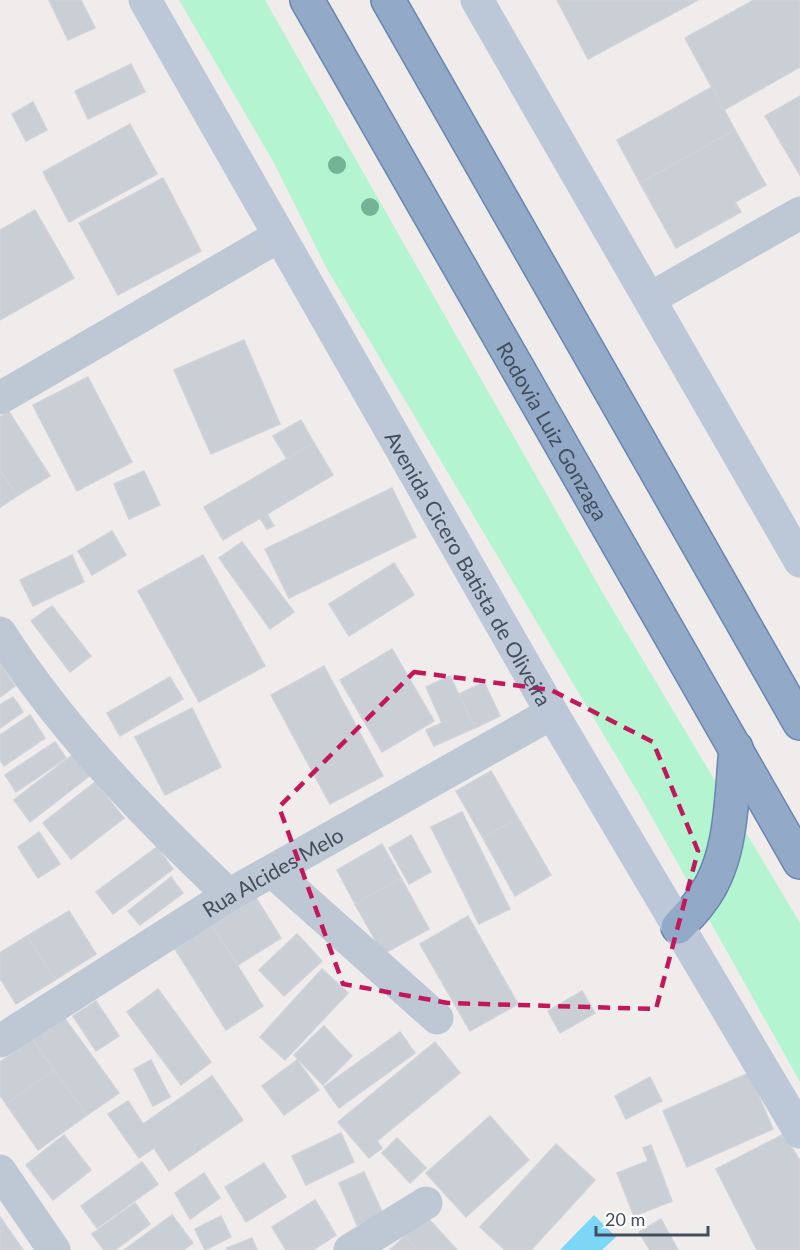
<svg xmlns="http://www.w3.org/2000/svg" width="800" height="1250" font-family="Lato,sans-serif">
<rect width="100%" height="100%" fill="#f0ecec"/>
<polygon fill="#b4f4d0" points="179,0 265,0 604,595 800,923 800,1082 640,796 327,269 274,163"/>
<polygon fill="#7cd6f6" points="594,1215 616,1237 602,1250 560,1250"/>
<g fill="#caced5" stroke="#cfd2d9" stroke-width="1.5">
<polygon points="49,0 81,0 95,28 68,40"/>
<polygon points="557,0 698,0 588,59"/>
<polygon points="754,0 800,0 800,67 724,110 685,38"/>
<polygon points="131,64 145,92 88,119 75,91"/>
<polygon points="712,87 735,130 640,183 617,140"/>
<polygon points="800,96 800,175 765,116"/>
<polygon points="33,102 47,130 26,141 12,114"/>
<polygon points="130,124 157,174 69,222 43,172"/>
<polygon points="735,130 766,185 735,202 741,212 676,248 640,183"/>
<polygon points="163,178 201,251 118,295 79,223"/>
<polygon points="35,210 74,278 0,320 0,230"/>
<polygon points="244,340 280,424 211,454 174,370"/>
<polygon points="88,377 132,462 77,491 33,405"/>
<polygon points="9,412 50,476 17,496 0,470 0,417"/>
<polygon points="301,420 314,443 287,459 273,436"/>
<polygon points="314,443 333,475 267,514 274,526 267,529 260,518 223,540 204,507"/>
<polygon points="0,470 17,496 0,507"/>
<polygon points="144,471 160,505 129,519 114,484"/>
<polygon points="392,488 416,537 289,598 265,549"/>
<polygon points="112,531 126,555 92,575 78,551"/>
<polygon points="242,542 294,612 270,629 219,558"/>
<polygon points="72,555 84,582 33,606 20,580"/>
<polygon points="203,555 265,666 199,702 138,591"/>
<polygon points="394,563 414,595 349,636 329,604"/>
<polygon points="52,606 91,656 70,672 31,621"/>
<polygon points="392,649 434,721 382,752 340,680"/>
<polygon points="0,664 15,686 0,697"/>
<polygon points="324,666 383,776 330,804 271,695"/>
<polygon points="450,676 475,728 434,746 426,730 442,723 426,687"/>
<polygon points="170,677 183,699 120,736 107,713"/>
<polygon points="484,682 500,716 475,728 459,694"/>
<polygon points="13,697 23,712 0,728 0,705"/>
<polygon points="192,708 221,767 165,795 135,737"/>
<polygon points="30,715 45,738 4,766 0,760 0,735"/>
<polygon points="55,742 66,758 16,792 5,775"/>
<polygon points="75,753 92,774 30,822 14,800"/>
<polygon points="491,771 518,818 483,838 456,791"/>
<polygon points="95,782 124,818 71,859 43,823"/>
<polygon points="462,812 510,909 479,924 431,827"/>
<polygon points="518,818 551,875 515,896 483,838"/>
<polygon points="39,832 60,864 38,878 18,847"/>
<polygon points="411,835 431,872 409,884 389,848"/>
<polygon points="382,844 401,878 355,904 337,870"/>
<polygon points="157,847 173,869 113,914 96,892"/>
<polygon points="171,877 183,893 140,925 128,911"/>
<polygon points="401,878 429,929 383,954 355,904"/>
<polygon points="256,898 281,938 238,965 212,925"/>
<polygon points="69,911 96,954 55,980 27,936"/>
<polygon points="468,916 518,1004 470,1031 420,944"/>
<polygon points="212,925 263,1006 226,1030 175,949"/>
<polygon points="297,934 322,961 284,996 259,970"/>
<polygon points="27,936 55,980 16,1004 0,978 0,953"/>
<polygon points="322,969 348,993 285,1060 260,1037"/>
<polygon points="158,989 211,1062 181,1085 127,1012"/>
<polygon points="582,991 595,1013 560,1033 548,1011"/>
<polygon points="96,1001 119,1036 96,1051 73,1016"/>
<polygon points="63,1016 119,1093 87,1115 32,1039"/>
<polygon points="324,1026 352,1056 323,1085 294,1055"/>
<polygon points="400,1032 415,1053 339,1108 324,1087"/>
<polygon points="32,1039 54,1070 6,1104 0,1095 0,1062"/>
<polygon points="435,1042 460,1073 377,1141 382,1148 369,1158 338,1122"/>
<polygon points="151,1060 170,1097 153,1106 134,1069"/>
<polygon points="297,1060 319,1090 284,1115 262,1086"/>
<polygon points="54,1070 87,1115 38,1150 6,1104"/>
<polygon points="749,1073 773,1129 687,1167 663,1111"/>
<polygon points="212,1076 243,1120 169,1171 154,1148 139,1158 108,1114 128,1101 143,1124"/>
<polygon points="650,1077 662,1101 626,1119 615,1096"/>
<polygon points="490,1116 529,1160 466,1217 426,1173"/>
<polygon points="341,1133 354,1162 306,1185 292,1156"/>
<polygon points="784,1134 800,1161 800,1250 757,1250 716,1169"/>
<polygon points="64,1135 91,1170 53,1200 26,1165"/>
<polygon points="397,1138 426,1168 410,1183 382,1153"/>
<polygon points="556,1144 595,1180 531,1250 505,1250 480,1227"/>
<polygon points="651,1145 672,1201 634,1216 617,1173 648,1161 643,1148"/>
<polygon points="142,1162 158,1184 97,1228 81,1206"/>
<polygon points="264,1163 286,1197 246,1222 225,1187"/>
<polygon points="364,1172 383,1214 357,1225 339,1183"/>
<polygon points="204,1173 220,1198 190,1219 175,1193"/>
<polygon points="315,1200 336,1235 313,1250 286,1250 272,1227"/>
<polygon points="135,1203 150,1224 115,1250 104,1250 92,1234"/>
<polygon points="172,1215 193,1243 183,1250 124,1250"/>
<polygon points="221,1216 231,1237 205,1250 195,1229"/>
<polygon points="0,1217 23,1250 0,1250"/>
<polygon points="427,1217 457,1250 418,1250 405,1236"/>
<polygon points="661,1219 678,1250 650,1250 639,1232"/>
<polygon points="405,1236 418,1250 390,1250"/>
<polygon points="252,1238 257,1250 227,1250 227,1248"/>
</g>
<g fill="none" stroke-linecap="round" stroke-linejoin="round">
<defs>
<g id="trunk">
<path id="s3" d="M307,0L800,862"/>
<polyline points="388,0 800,723"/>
<path d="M678,927C685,919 694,911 700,902C733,861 731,798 736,748"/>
</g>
</defs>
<use href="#trunk" stroke="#6986ae" stroke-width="36"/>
<g stroke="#bec8d4" stroke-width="33">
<polyline points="651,298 800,213"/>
<path d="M0,633C63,731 145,815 229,895"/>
<polyline points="273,872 437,1018"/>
<path id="s1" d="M0,1041L229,895L552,713"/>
<polyline points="0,1171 54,1250"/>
<polyline points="350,1250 426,1203"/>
</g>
<polyline stroke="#bec8d4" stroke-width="33" points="0,398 279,236"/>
<g stroke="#bcc8d8" stroke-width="33">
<path id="s2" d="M145,0L552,713L800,1132"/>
<polyline points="477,0 800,561"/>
</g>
<use href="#trunk" stroke="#92aac8" stroke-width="33"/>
</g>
<g fill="#73b396">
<circle cx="337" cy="165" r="9"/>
<circle cx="370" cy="207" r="9"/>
</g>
<path fill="none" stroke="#c2185b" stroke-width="4.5" stroke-dasharray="12 8" stroke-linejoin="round" d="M414,672L551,690L653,742L698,851L656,1009L448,1003L343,984L279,807Z"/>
<g text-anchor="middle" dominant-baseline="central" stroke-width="4.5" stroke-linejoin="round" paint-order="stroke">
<g font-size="21" fill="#434e5c" stroke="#fff">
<text stroke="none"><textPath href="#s3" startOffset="496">Rodovia Luiz Gonzaga</textPath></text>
<text stroke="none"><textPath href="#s2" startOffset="654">Avenida Cicero Batista de Oliveira</textPath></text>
<text stroke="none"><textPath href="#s1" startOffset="321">Rua Alcides Melo</textPath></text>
</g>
</g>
<path d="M596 1226v9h112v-9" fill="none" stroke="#434e5c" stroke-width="3"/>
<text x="605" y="1226" font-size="18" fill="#434e5c" stroke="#ffffff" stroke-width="4.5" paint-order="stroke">20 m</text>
</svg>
